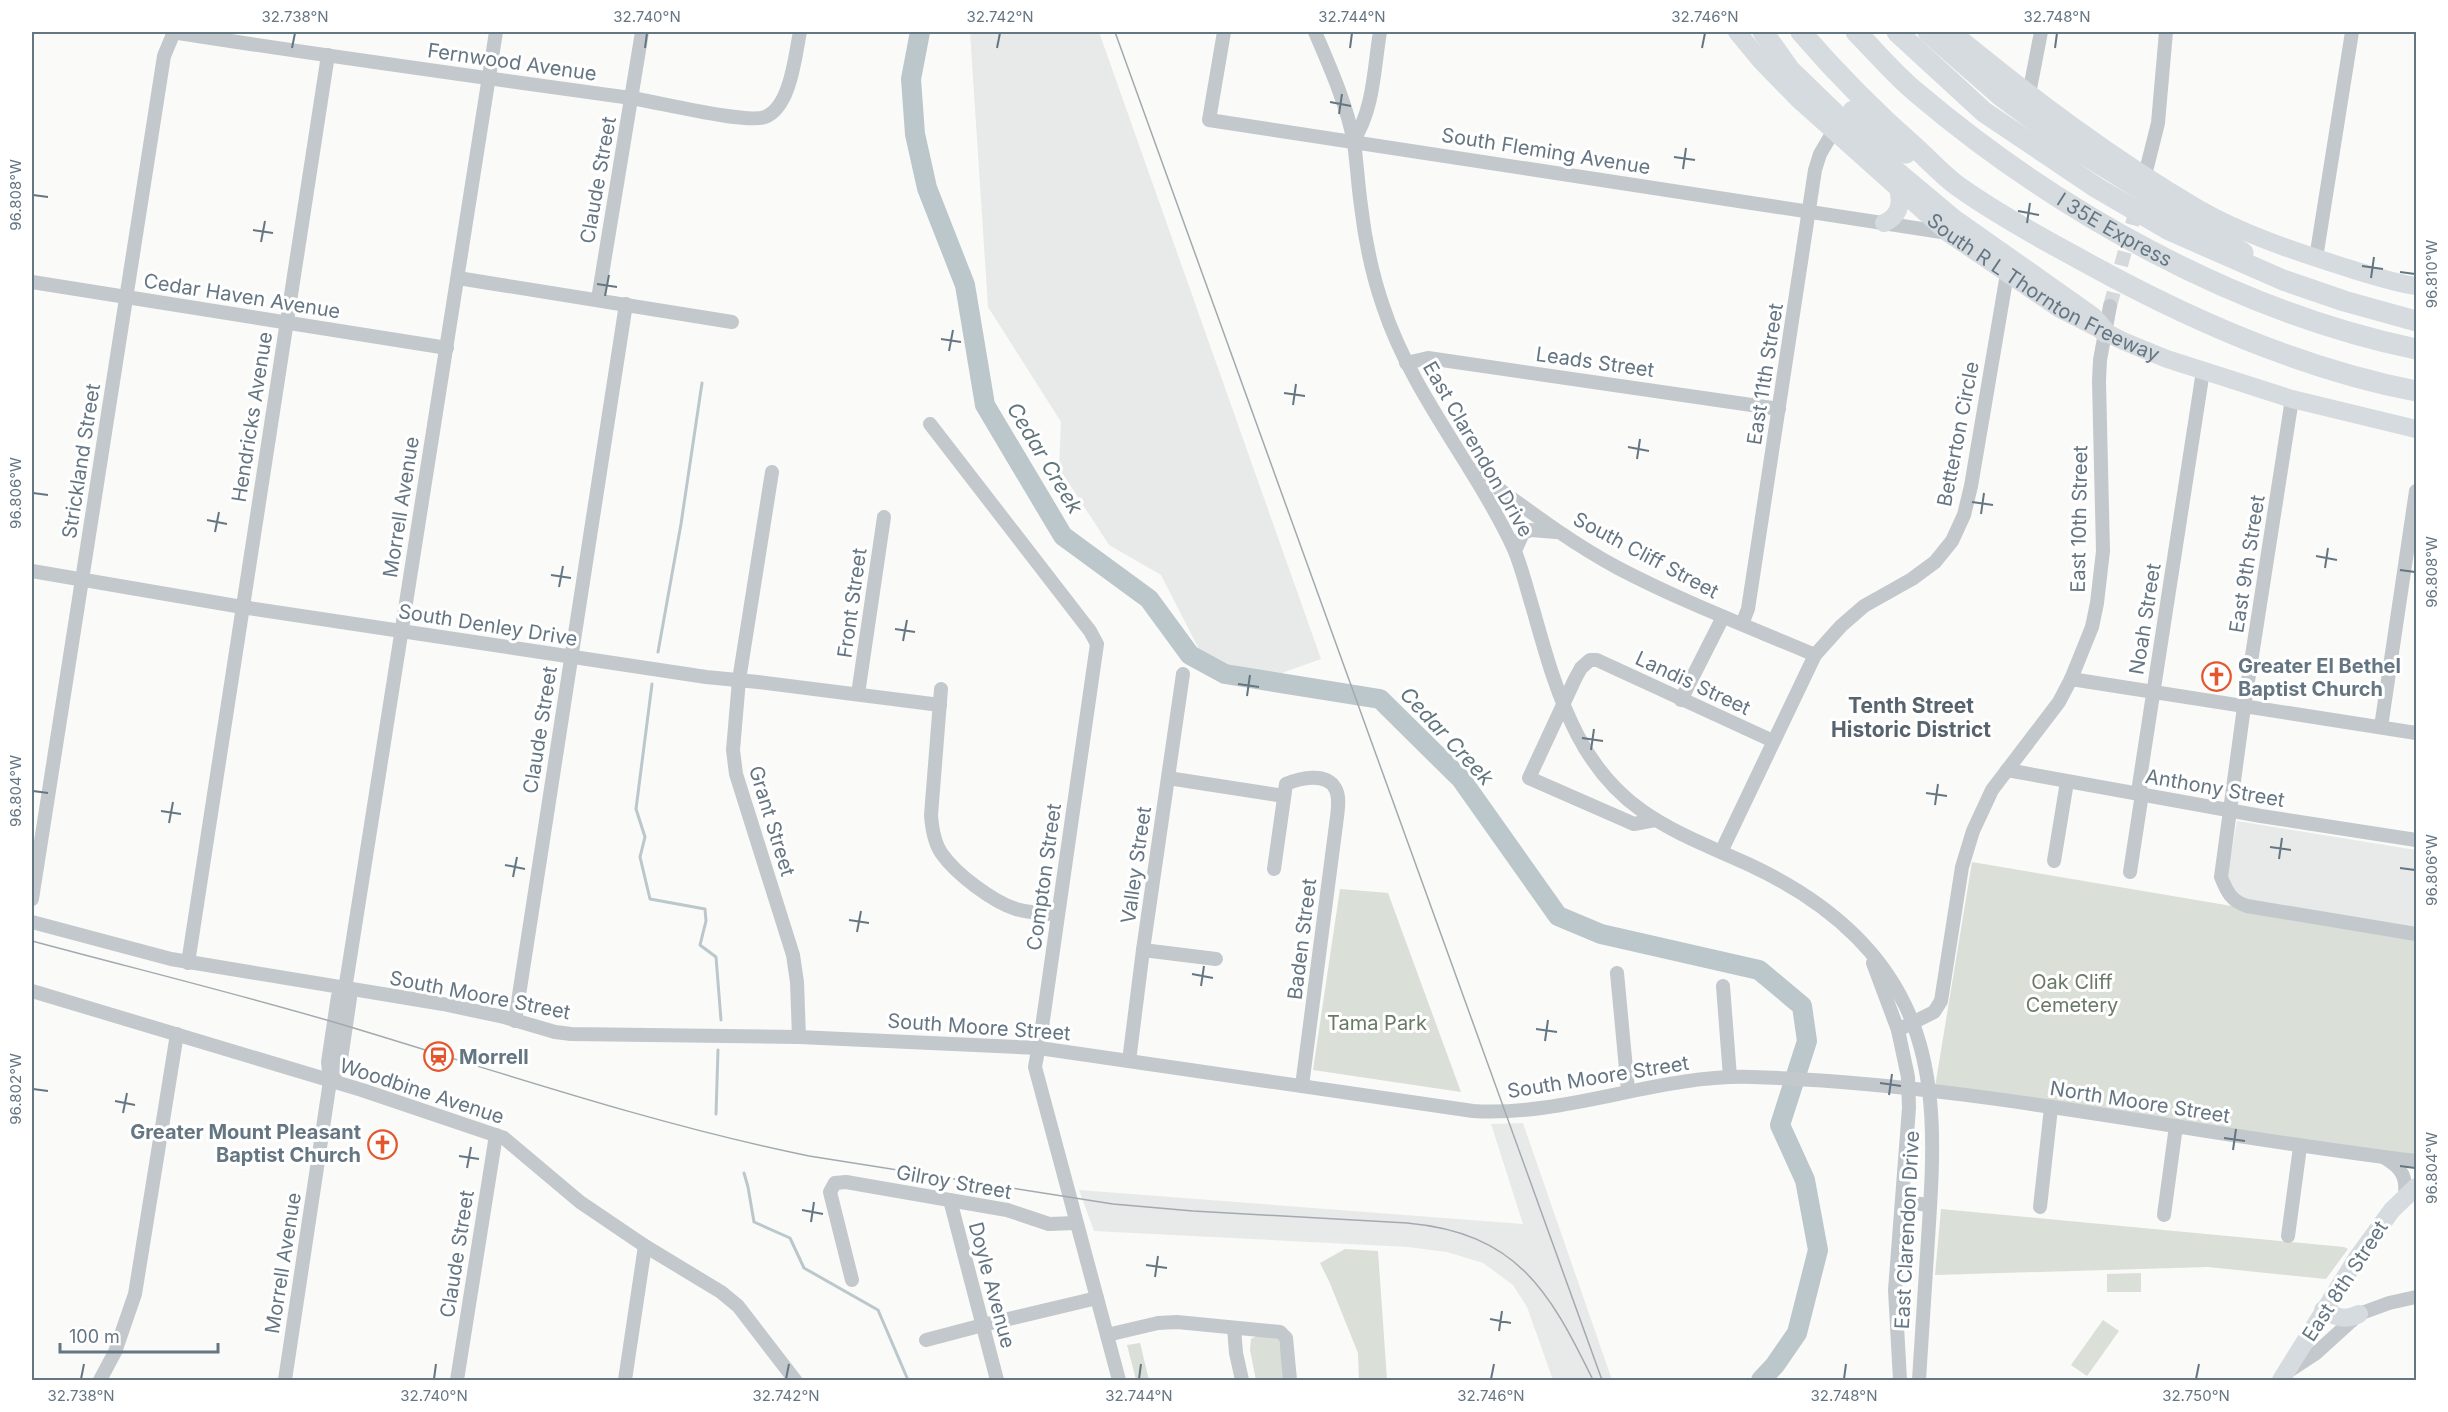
<svg xmlns="http://www.w3.org/2000/svg" width="2448" height="1412" font-family="Inter,sans-serif">
<rect width="100%" height="100%" fill="#fafaf8"/>
<g fill="#e8e9e9">
<polygon points="970,32 1099,32 1321,659 1279,674 1205,661 1161,575 1109,545 1059,468 1061,422 988,307"/>
<polygon points="2237,821 2416,850 2416,930 2235,900 2227,876"/>
<polygon points="1523,1123 1612,1380 1553,1380 1527,1307 1513,1285 1483,1263 1447,1252 1408,1247 1094,1231 1079,1190 1523,1224 1491,1124"/>
</g>
<g fill="#dadfd7">
<polygon points="1972,862 2416,937 2416,1165 1935,1087"/>
<polygon points="1340,889 1388,893 1461,1092 1313,1070"/>
<polygon points="1941,1209 2344,1247 2348,1249 2326,1279 2208,1267 1935,1275"/>
<polygon points="1345,1249 1378,1251 1387,1380 1359,1380 1358,1353 1329,1281 1320,1263"/>
<polygon points="2141,1273 2141,1292 2107,1292 2107,1274"/>
<polygon points="2103,1320 2119,1331 2087,1376 2071,1365"/>
<polygon points="1261,1334 1273,1336 1279,1341 1285,1380 1256,1380 1250,1350 1251,1339"/>
<polygon points="1140,1343 1149,1380 1136,1380 1127,1345"/>
</g>
<g fill="none" stroke-linecap="round" stroke-linejoin="round">
<g stroke="#bbc7cb" stroke-width="3">
<polyline points="658,652 681,524 702,383"/>
<polyline points="652,684 636,809 645,837 640,857 650,899 705,909 706,921 700,945 716,957 721,1020"/>
<polyline points="716,1114 718,1050"/>
<polyline points="744,1173 748,1187 754,1222 790,1238 804,1268 878,1310 908,1380"/>
</g>
<polyline stroke="#bbc7cb" stroke-width="20" points="920,32 911,79 915,134 927,188 965,285 985,405 1063,536 1149,599 1190,655 1225,674 1380,699 1461,779 1558,916 1601,934 1759,970 1802,1006 1807,1041 1780,1125 1805,1180 1818,1250 1797,1333 1775,1365 1761,1380"/>
<polyline stroke="#d5d9db" stroke-width="14" stroke-dasharray="14 7" stroke-linecap="butt" points="2110,306 2138,203"/>
<g stroke="#c3c8cc" stroke-width="14">
<path d="M172,32C325,56 478,77 631,98C657,102 746,124 765,117C791,107 795,55 800,32"/>
<polyline points="1224,32 1209,120 1948,233"/>
<path d="M1315,32C1330,67 1347,105 1354,143C1357,164 1358,185 1361,206C1365,240 1372,274 1383,306C1412,394 1475,465 1514,549C1522,568 1527,590 1533,609C1545,652 1557,696 1578,736C1619,814 1675,831 1750,865C1814,895 1874,940 1905,1005C1940,1077 1933,1162 1928,1239C1925,1286 1922,1333 1919,1380"/>
<polyline points="2029,94 2041,32"/>
<path d="M1353,141C1374,110 1374,67 1380,32"/>
<polyline points="2143,183 2158,123 2166,32"/>
<polyline points="2316,258 2352,32"/>
<polyline points="458,278 732,322"/>
<polyline points="32,282 447,348"/>
<polyline points="598,299 642,32"/>
<polyline points="1406,363 1428,358 1779,409"/>
<path d="M2292,399L2244,707L2221,877C2227,892 2231,901 2247,906L2416,934"/>
<polyline points="930,424 1090,631 1097,644 1041,1034 1035,1067 1119,1380"/>
<path d="M1473,470C1520,504 1566,540 1618,568C1681,601 1749,627 1815,655"/>
<polyline points="772,472 739,680 733,750 736,774 793,955 797,982 799,1037"/>
<polyline points="1515,551 1523,533 1531,530 1556,532"/>
<polyline points="32,571 242,607 706,677 758,682 940,705"/>
<polyline points="1742,624 1748,609 1815,170 1820,154 1833,132"/>
<polyline points="2071,679 2416,733"/>
<path d="M941,689L931,815C932,829 934,843 942,854C956,874 993,902 1016,909C1029,913 1044,913 1057,915"/>
<polyline points="858,694 884,517"/>
<polyline points="1681,700 1723,617"/>
<polyline points="2381,727 2416,491"/>
<polyline points="2007,770 2261,816 2416,840"/>
<polyline points="1168,778 1284,796"/>
<polyline points="1655,820 1634,824 1529,778 1575,679 1581,668 1590,660 1597,660 1773,741"/>
<polyline points="1721,852 1815,655 1841,626 1864,606 1912,579 1935,562 1952,541 1964,515 1971,486 2007,274"/>
<polyline points="2054,861 2067,782"/>
<path d="M1274,869L1286,784C1300,778 1326,772 1335,788C1340,796 1338,808 1337,817L1302,1086"/>
<polyline points="2130,872 2142,794 2139,785 2203,371"/>
<polyline points="32,899 164,56 174,32"/>
<path d="M32,922L171,959L443,1004L504,1017L555,1032L571,1034L799,1037L1039,1048L1473,1111C1566,1117 1658,1074 1752,1077C1976,1084 2195,1135 2416,1161"/>
<polyline points="1143,950 1216,959"/>
<polyline points="188,963 328,55"/>
<polyline points="1873,963 1898,1030 1908,1077 1909,1108 1895,1290 1900,1380"/>
<polyline points="1617,973 1628,1090"/>
<polyline points="1723,986 1730,1077"/>
<polyline points="32,991 362,1090 504,1138 580,1202 645,1246 721,1292 738,1306 795,1380"/>
<polyline points="515,1021 626,304"/>
<polyline points="1898,1030 1934,1012 1941,1001 1962,867 1973,831 1992,790 2059,702 2071,679 2092,627 2097,603 2103,551 2099,381 2100,360 2110,306"/>
<polyline points="1129,1061 1143,950 1183,674"/>
<polyline points="330,1081 340,1066 350,998 345,988"/>
<path d="M2385,1158C2402,1168 2407,1177 2405,1197"/>
<polyline points="950,1200 997,1380"/>
<polyline points="1902,1202 1930,1205"/>
<polyline points="2040,1207 2051,1108"/>
<polyline points="2164,1215 2176,1126"/>
<polyline points="2288,1236 2300,1147"/>
<polyline points="852,1280 830,1192 835,1183 846,1182 1007,1210 1049,1224 1076,1223"/>
<polyline points="1234,1328 1236,1353 1242,1380"/>
<polyline points="1107,1335 1158,1323 1177,1322 1280,1332 1286,1338 1290,1380"/>
<polyline points="926,1340 983,1325 1097,1298"/>
<polyline points="2289,1371 2315,1354 2359,1314 2389,1303 2416,1297"/>
<polyline points="100,1380 115,1352 135,1294 177,1034"/>
<polyline points="285,1380 330,1081 328,1062 338,996 345,988 347,977 496,32"/>
<polyline points="457,1380 496,1135"/>
<polyline points="625,1380 645,1246"/>
</g>
<g stroke="#d6dbdf" stroke-width="18">
<path id="s1" d="M1737,32L1761,61L1798,99L1948,233L2060,309L2123,341L2167,359L2292,399L2416,429"/>
<path d="M1952,32C2030,96 2111,158 2199,209C2241,233 2291,250 2338,265C2364,273 2390,282 2416,286"/>
<path d="M1884,223C1899,216 1902,204 1898,189"/>
<path d="M2323,1310C2337,1317 2344,1321 2359,1314"/>
<polyline points="2281,1380 2357,1258 2392,1210 2416,1187"/>
</g>
<g stroke="#d6dbdf" stroke-width="21">
<polyline points="1763,32 1790,70 1885,162 1953,219 2092,317 2105,332"/>
<path d="M1801,32C1837,74 1877,114 1919,151C1932,163 1945,177 1959,187C1996,213 2037,236 2076,257C2182,316 2297,368 2416,391"/>
<path id="s2" d="M1856,32C1876,52 1895,75 1917,93C2056,211 2237,312 2416,349"/>
<polyline points="1897,32 1984,112 2097,188 2169,230 2283,280 2344,301 2416,321"/>
<polyline points="1928,32 2001,96 2055,136 2243,253"/>
<polyline points="1853,111 1882,138 1906,153"/>
</g>
<g stroke="#a2aab0" stroke-width="1.5">
<polyline points="1115,32 1602,1380"/>
<path d="M32,941C136,969 243,995 347,1026C500,1072 652,1124 809,1156L1113,1204L1193,1211L1407,1223C1517,1233 1549,1290 1593,1380"/>
</g>
</g>
<path fill="none" stroke="#657683" stroke-width="2" d="M292,48L295,33M645,48L647,33M997,48L1000,33M1350,48L1352,33M1702,48L1705,33M2055,48L2057,33M1330,102L1351,106M1339,114L1342,94M1674,157L1695,160M1683,169L1686,148M33,195L48,197M2018,211L2039,215M2027,223L2030,203M253,230L273,233M261,242L265,221M2362,266L2383,269M2400,272L2415,274M2371,278L2374,257M597,284L617,287M605,296L609,275M941,339L961,342M949,351L953,330M1284,393L1305,396M1293,405L1296,384M1628,447L1649,451M1637,459L1640,439M33,493L48,495M1972,502L1993,505M1981,514L1984,493M207,520L227,524M215,532L219,512M2316,556L2337,560M2325,568L2328,548M2400,570L2415,572M551,575L571,578M559,587L563,566M895,629L915,632M903,641L907,620M1238,684L1259,687M1247,696L1250,675M1582,738L1603,741M1591,750L1594,729M33,791L48,793M1926,793L1947,796M1935,805L1938,784M161,811L181,814M169,823L173,802M2270,847L2291,850M2279,859L2282,838M505,865L525,869M2400,868L2415,870M513,877L517,857M849,920L869,923M857,932L861,911M1192,974L1213,978M1201,986L1204,966M1536,1029L1557,1032M1545,1041L1548,1020M1880,1083L1901,1086M33,1089L48,1091M1889,1095L1892,1074M115,1101L135,1105M123,1113L127,1093M2224,1138L2245,1141M2233,1150L2236,1129M459,1156L479,1159M2400,1166L2415,1168M467,1168L471,1147M802,1210L823,1214M811,1222L814,1202M1146,1265L1167,1268M1155,1277L1158,1256M1490,1319L1511,1323M1499,1331L1502,1311M81,1379L84,1364M434,1379L436,1364M786,1379L789,1364M1139,1379L1141,1364M1491,1379L1494,1364M1844,1379L1846,1364M2196,1379L2199,1364"/>
<defs>
<symbol id="church-ring" viewBox="-11 -11 22 22"><circle r="9.5" fill="#fff" stroke="#e4572e" stroke-width="1.5"/><path d="M-1.2-6h2.4v3.5h3.3v2.4h-3.3V6h-2.4V-.1h-3.3v-2.4h3.3Z" fill="#e4572e"/></symbol>
<symbol id="station-ring" viewBox="-11 -11 22 22"><circle r="9.5" fill="#fff" stroke="#e4572e" stroke-width="1.5"/><path d="M-3-6H3Q5-6 5-4V2Q5 4 3 4L4.5 6H3L1.5 4h-3L-3 6H-4.5L-3 4Q-5 4-5 2V-4Q-5-6-3-6ZM-3.5-4v3h7v-3ZM-3.5 1v1.5H-2V1ZM2 1v1.5H3.5V1Z" fill="#e4572e"/></symbol>
</defs>
<g fill-rule="evenodd">
<use href="#church-ring" x="2200" y="660" width="33" height="33"/>
<use href="#station-ring" x="422" y="1040" width="33" height="33"/>
<use href="#church-ring" x="366" y="1128" width="33" height="33"/>
</g>
<g text-anchor="middle" dominant-baseline="central" stroke-width="6" stroke-linejoin="round" paint-order="stroke">
<g font-size="20" fill="#657683" stroke="#fff">
<text transform="translate(512 62) rotate(8)">Fernwood Avenue</text>
<text transform="translate(1546 151) rotate(9)">South Fleming Avenue</text>
<text transform="translate(598 180) rotate(-80)">Claude Street</text>
<text stroke="none"><textPath href="#s2" startOffset="327">I 35E Express</textPath></text>
<text stroke="none"><textPath href="#s1" startOffset="402">South R L Thornton Freeway</textPath></text>
<text transform="translate(242 296) rotate(9)">Cedar Haven Avenue</text>
<text transform="translate(1595 362) rotate(8)">Leads Street</text>
<text transform="translate(1765 374) rotate(-81)">East 11th Street</text>
<text transform="translate(252 417) rotate(-81)">Hendricks Avenue</text>
<text transform="translate(1958 434) rotate(-79)">Betterton Circle</text>
<text transform="translate(1478 449) rotate(60)">East Clarendon Drive</text>
<text transform="translate(81 461) rotate(-81)">Strickland Street</text>
<text transform="translate(401 507) rotate(-81)">Morrell Avenue</text>
<text transform="translate(2079 519) rotate(-89)">East 10th Street</text>
<text transform="translate(1646 555) rotate(28)">South Cliff Street</text>
<text transform="translate(2247 564) rotate(-81)">East 9th Street</text>
<text transform="translate(852 603) rotate(-82)">Front Street</text>
<text transform="translate(2145 619) rotate(-81)">Noah Street</text>
<text transform="translate(488 625) rotate(9)">South Denley Drive</text>
<text transform="translate(1693 683) rotate(25)">Landis Street</text>
<text transform="translate(540 730) rotate(-81)">Claude Street</text>
<text transform="translate(2215 788) rotate(10)">Anthony Street</text>
<text transform="translate(772 821) rotate(73)">Grant Street</text>
<text transform="translate(1136 865) rotate(-82)">Valley Street</text>
<text transform="translate(1044 877) rotate(-82)">Compton Street</text>
<text transform="translate(1302 939) rotate(-83)">Baden Street</text>
<text transform="translate(480 995) rotate(11)">South Moore Street</text>
<text transform="translate(979 1027) rotate(4)">South Moore Street</text>
<text transform="translate(1598 1077) rotate(-9)">South Moore Street</text>
<text transform="translate(422 1091) rotate(18)">Woodbine Avenue</text>
<text transform="translate(2140 1102) rotate(9)">North Moore Street</text>
<text transform="translate(954 1182) rotate(10)">Gilroy Street</text>
<text transform="translate(1907 1230) rotate(-87)">East Clarendon Drive</text>
<text transform="translate(457 1254) rotate(-81)">Claude Street</text>
<text transform="translate(283 1263) rotate(-81)">Morrell Avenue</text>
<text transform="translate(2345 1281) rotate(-57)">East 8th Street</text>
<text transform="translate(992 1285) rotate(75)">Doyle Avenue</text>
</g>
<g font-size="20" font-weight="bold" fill="#657683" stroke="#fff" text-anchor="start">
<text x="2238" y="666">Greater El Bethel<tspan x="2238" dy="23">Baptist Church</tspan></text>
<text x="459" y="1057">Morrell</text>
<text x="361" y="1132" text-anchor="end">Greater Mount Pleasant<tspan x="361" dy="23">Baptist Church</tspan></text>
</g>
<g font-size="20" fill="#687a64" stroke="#fff">
<text x="2072" y="982">Oak Cliff<tspan x="2072" dy="23">Cemetery</tspan></text>
<text x="1377" y="1023">Tama Park</text>
</g>
<g font-size="21" font-style="italic" fill="#60757c" stroke="#fff">
<text transform="translate(1045 458) rotate(59)">Cedar Creek</text>
<text transform="translate(1447 736) rotate(47)">Cedar Creek</text>
</g>
<g font-size="21" font-weight="bold" fill="#57646e" stroke="#fff">
<text x="1911" y="705">Tenth Street<tspan x="1911" dy="24">Historic District</tspan></text>
</g>
</g>
<rect width="2448" height="1412" fill="none" stroke="#ffffff" stroke-width="66"/>
<path d="M60 1343v9h158v-9" fill="none" stroke="#657683" stroke-width="3"/>
<text x="69" y="1343" font-size="18" fill="#657683" stroke="#ffffff" stroke-width="4.5" paint-order="stroke">100 m</text>
<rect x="33" y="33" width="2382" height="1346" fill="none" stroke="#657683" stroke-width="2"/>
<g font-size="15" text-anchor="middle" fill="#657683">
<text x="295" y="22">32.738°N</text>
<text x="647" y="22">32.740°N</text>
<text x="1000" y="22">32.742°N</text>
<text x="1352" y="22">32.744°N</text>
<text x="1705" y="22">32.746°N</text>
<text x="2057" y="22">32.748°N</text>
<text transform="translate(16 195) rotate(-90)" y="5">96.808°W</text>
<text transform="translate(2432 274) rotate(-90)" y="5">96.810°W</text>
<text transform="translate(16 493) rotate(-90)" y="5">96.806°W</text>
<text transform="translate(2432 572) rotate(-90)" y="5">96.808°W</text>
<text transform="translate(16 791) rotate(-90)" y="5">96.804°W</text>
<text transform="translate(2432 870) rotate(-90)" y="5">96.806°W</text>
<text transform="translate(16 1089) rotate(-90)" y="5">96.802°W</text>
<text transform="translate(2432 1168) rotate(-90)" y="5">96.804°W</text>
<text x="81" y="1401">32.738°N</text>
<text x="434" y="1401">32.740°N</text>
<text x="786" y="1401">32.742°N</text>
<text x="1139" y="1401">32.744°N</text>
<text x="1491" y="1401">32.746°N</text>
<text x="1844" y="1401">32.748°N</text>
<text x="2196" y="1401">32.750°N</text>
</g>
</svg>
